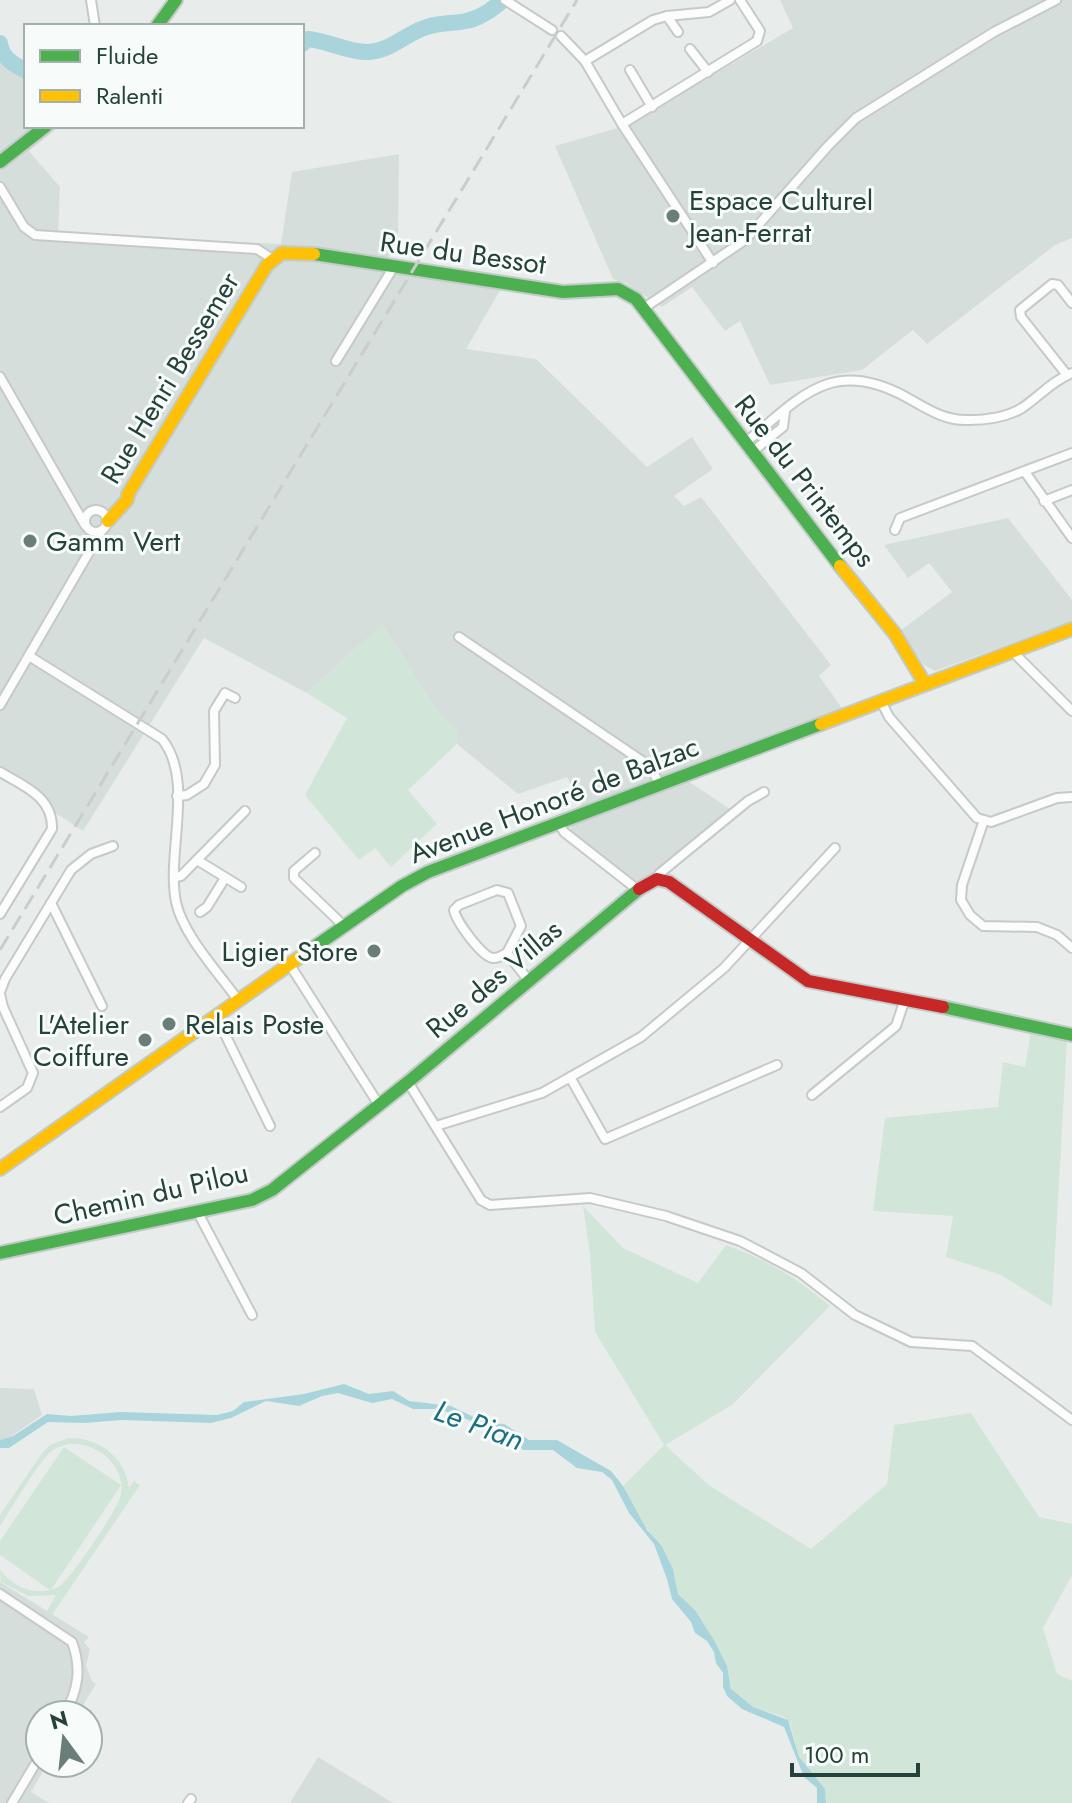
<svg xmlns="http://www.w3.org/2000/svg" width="1072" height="1803" font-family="Jost,sans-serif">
<rect width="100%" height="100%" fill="#e8edeb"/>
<g fill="#d6dedb">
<polygon points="780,0 1072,0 1072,238 1055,245 927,344 913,330 862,370 770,385 740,321 725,331 692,287 662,307 626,283 613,279 555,146 628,125 793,28"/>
<polygon points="0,57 26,79 26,126 60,126 29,151 60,187 58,234 281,244 292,172 399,154 398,239 386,263 506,280 466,349 536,359 647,467 692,437 713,469 674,496 684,506 701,497 831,665 819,676 849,718 688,781 730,809 639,883 569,832 581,805 567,777 518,794 457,744 456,730 442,718 382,625 307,693 204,638 83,831 0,777"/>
<polygon points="1008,518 1072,600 1072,621 935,671 924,665 900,631 952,592 929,563 908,578 884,545"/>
<polygon points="0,1388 34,1389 42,1415 10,1437 0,1440"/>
<polygon points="0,1582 89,1637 84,1642 90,1649 86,1666 92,1681 96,1684 77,1715 40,1715 40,1763 48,1763 31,1792 49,1803 0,1803"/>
<polygon points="318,1757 393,1803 290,1803"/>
</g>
<g fill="#d1e6d8">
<polygon points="382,625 442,718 456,730 457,744 408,790 437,824 391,867 375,848 359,860 305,795 347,718 307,693"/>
<polygon points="1031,1031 1067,1040 1052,1307 1001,1275 946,1257 953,1216 873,1211 885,1118 998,1107 1003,1062 1025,1067"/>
<path d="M583,1206L623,1248L698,1283L726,1245C769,1261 794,1276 830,1306L732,1405L665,1445L710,1486L811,1549L887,1484L894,1425L971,1413L1039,1517L1072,1524V1575L1043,1628L1057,1674L1072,1681V1803H826V1795L799,1757L790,1723L784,1717L753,1707L732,1691L727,1666L714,1640L695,1610L678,1594L673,1569L666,1555L637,1515L623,1486L664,1445L595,1332L590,1255Z"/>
<path d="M68,1438C98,1437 125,1456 129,1488L134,1481L140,1485L52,1615L47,1611L56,1595L28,1596L1,1582L0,1570C12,1585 31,1595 50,1590L0,1555V1541L64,1447L121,1485L51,1590L60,1586C73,1575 118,1510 121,1494C127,1460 82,1431 53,1450C38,1461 12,1508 0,1526V1515L43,1452L50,1445Z"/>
</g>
<polygon fill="#a9d4db" points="344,1384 369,1394 393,1391 409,1401 451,1406 486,1423 504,1424 529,1440 557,1440 611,1471 623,1486 647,1530 661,1545 673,1569 678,1594 695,1610 714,1640 727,1666 731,1689 753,1707 788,1720 799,1757 825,1789 826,1803 817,1803 817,1788 804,1777 784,1727 742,1709 727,1696 723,1687 723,1673 716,1663 714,1652 707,1641 695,1633 691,1622 672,1599 667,1579 654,1544 629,1513 612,1480 602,1472 577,1468 553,1450 523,1450 506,1432 489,1432 469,1420 439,1409 413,1409 392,1399 372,1403 338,1393 322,1396 299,1406 266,1401 231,1418 211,1423 122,1420 84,1423 48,1422 9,1448 0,1448 0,1440 13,1436 47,1414 71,1416 120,1412 217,1415 233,1411 244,1402 304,1394"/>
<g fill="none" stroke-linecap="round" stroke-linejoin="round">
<g stroke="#a9d4db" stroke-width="16">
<path d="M0,43C2,58 13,64 26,71"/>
<path d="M302,44L308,39C329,41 350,53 368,52C390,51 404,35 424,28C438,22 452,24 466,21C481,18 493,9 503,0"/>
</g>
<defs>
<g id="street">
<polyline points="91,0 95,26"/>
<polyline points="505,0 552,30"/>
<polyline points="667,16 678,32"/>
<polyline points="561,36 585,61 622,124 713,263"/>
<polyline points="690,49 708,72"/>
<polyline points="585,61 653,20 667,16 709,12 730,0"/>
<polyline points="630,70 652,107"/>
<polyline points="622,124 757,41 760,31 740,0"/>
<polyline points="0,187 24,227 35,235 257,249 271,258"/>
<polyline points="644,308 745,240 828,146 856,118 994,32 1056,0"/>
<polyline points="336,361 393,268"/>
<polyline points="1067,375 1021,317 1020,310 1052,284 1058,285 1072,303"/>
<polyline points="0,377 85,525"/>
<path d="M745,443C800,398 831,356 906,397C926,408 944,421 968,420C986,420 1007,417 1022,408C1040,396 1052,381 1072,373"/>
<polyline points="752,452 783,427 785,411"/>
<polyline points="1025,472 1072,538"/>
<polyline points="1044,501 1072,490"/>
<circle cx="96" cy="521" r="11"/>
<polyline points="895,530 900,518 1072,453"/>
<polyline points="459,637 651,767 659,784"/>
<polyline points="1013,652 1072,711"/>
<path d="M29,656L162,739C195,780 166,852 176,902C183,935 218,972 238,1000"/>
<polyline points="881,701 889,717 977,818 991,822 1057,798 1072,797"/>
<polyline points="0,705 102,530"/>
<path d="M0,772C24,786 53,797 52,829L0,914"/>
<polyline points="177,796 187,795 204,784 215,765 214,711 225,693 235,698"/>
<polyline points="984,820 962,885 961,900 970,915 983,926 1037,927 1057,935 1072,948"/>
<polyline points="558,822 564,832 638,890"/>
<polyline points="315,853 294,871 294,878 344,926"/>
<polyline points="197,860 241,887"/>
<polyline points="174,877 181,876 245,811"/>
<polyline points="657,879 659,874 748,801 764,792"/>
<path d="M497,890L508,893L521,926L507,953C502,955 499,958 494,958C483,959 456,921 454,910L459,905Z"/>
<polyline points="51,903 102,1006"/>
<polyline points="200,912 207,907 225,878"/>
<polyline points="507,953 529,981"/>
<polyline points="290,965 379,1105"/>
<polyline points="0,992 5,979 71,870 91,854 113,846"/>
<polyline points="0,994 3,1007 33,1073 27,1088 0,1107"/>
<polyline points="216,1016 270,1126"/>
<polyline points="570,1077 605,1139 777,1065"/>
<polyline points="408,1082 481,1200 490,1205 590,1198 666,1216 740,1241 801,1273 855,1315 911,1342 972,1346 1072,1420"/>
<polyline points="812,1095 896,1026 905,999"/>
<polyline points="436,1126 542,1093 641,1037 724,968 835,848"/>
<polyline points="197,1211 252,1315"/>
<path d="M0,1594L72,1642C82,1669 78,1691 64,1715"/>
<polyline points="12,1803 40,1756"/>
<polyline points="188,1803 191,1799"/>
</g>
<g id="fast">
<polyline points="157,26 176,0"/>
<polyline points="0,162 46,126"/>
<polyline points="314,254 563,292 618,289 636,299 840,566"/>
<polyline points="307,952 402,886 428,872 821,724"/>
<polyline points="943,1007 1072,1035"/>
<polyline points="0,1253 252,1200 272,1190 408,1082 639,889"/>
</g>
<g id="slow">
<polyline points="108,521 127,500 128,494 267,265 282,253 314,254"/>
<polyline points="840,566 895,634 925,684"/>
<polyline points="821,724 1072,629"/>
<polyline points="0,1169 307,952"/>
</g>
<polyline id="jam" points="639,889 657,879 669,882 808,981 943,1007"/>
</defs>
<use href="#street" stroke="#c5cac8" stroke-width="12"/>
<use href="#fast" stroke="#c3cbc8" stroke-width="16"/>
<use href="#slow" stroke="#c3cbc8" stroke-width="16"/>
<use href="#jam" stroke="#c3cbc8" stroke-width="16"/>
<use href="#street" stroke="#fcfcfc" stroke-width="8"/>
<use href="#fast" stroke="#4caf50" stroke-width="12"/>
<use href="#slow" stroke="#ffc107" stroke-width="12"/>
<use href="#jam" stroke="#c62828" stroke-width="12"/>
<polyline stroke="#c9cdcc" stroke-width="3" stroke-dasharray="16 8" stroke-linecap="butt" points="0,950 577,0"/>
</g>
<g fill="#697e78" stroke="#f7fbf9" stroke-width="3">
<circle cx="673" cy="216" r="8"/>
<circle cx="30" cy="541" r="8"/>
<circle cx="374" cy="951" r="8"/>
<circle cx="169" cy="1024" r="8"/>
<circle cx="145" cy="1040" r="8"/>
</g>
<g text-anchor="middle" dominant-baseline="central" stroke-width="6" stroke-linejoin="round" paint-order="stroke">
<g font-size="28" fill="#24423a" stroke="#f7fbf9" text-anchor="start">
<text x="689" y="200">Espace Culturel<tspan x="689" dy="32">Jean-Ferrat</tspan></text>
<text x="46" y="541">Gamm Vert</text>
<text x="358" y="951" text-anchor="end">Ligier Store</text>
<text x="129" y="1024" text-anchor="end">L'Atelier<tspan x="129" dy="32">Coiffure</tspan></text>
<text x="185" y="1024">Relais Poste</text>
</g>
<g font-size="28" fill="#24423a" stroke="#f7fbf9">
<text transform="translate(463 253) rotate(8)">Rue du Bessot</text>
<text transform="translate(170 378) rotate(-59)">Rue Henri Bessemer</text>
<text transform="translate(805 481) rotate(52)">Rue du Printemps</text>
<text transform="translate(554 800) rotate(-21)">Avenue Honoré de Balzac</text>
<text transform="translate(494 979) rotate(-40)">Rue des Villas</text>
<text transform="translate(151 1194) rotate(-13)">Chemin du Pilou</text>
</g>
<g font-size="30" font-style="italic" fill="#1c6f80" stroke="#f7fbf9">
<text transform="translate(479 1425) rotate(20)">Le Pian</text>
</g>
</g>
<rect x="24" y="24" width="280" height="104" fill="#f7fbf9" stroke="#a3b1ad" stroke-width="2"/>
<rect x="40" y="50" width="40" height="12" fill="#4caf50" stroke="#a3b1ad" stroke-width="2"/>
<text x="96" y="64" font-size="24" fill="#24423a">Fluide</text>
<rect x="40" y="90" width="40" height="12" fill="#ffc107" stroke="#a3b1ad" stroke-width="2"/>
<text x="96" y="104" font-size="24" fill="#24423a">Ralenti</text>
<g transform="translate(64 1739) rotate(345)"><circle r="38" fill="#f7fbf9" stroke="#a3b1ad" stroke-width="2"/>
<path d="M0-6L14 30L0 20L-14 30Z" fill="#697e78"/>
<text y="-12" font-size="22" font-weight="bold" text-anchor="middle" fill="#24423a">N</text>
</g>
<path d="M792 1763v12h126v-12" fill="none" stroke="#24423a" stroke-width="4"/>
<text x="804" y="1763" font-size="24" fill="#24423a" stroke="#f7fbf9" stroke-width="6" paint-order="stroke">100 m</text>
</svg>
